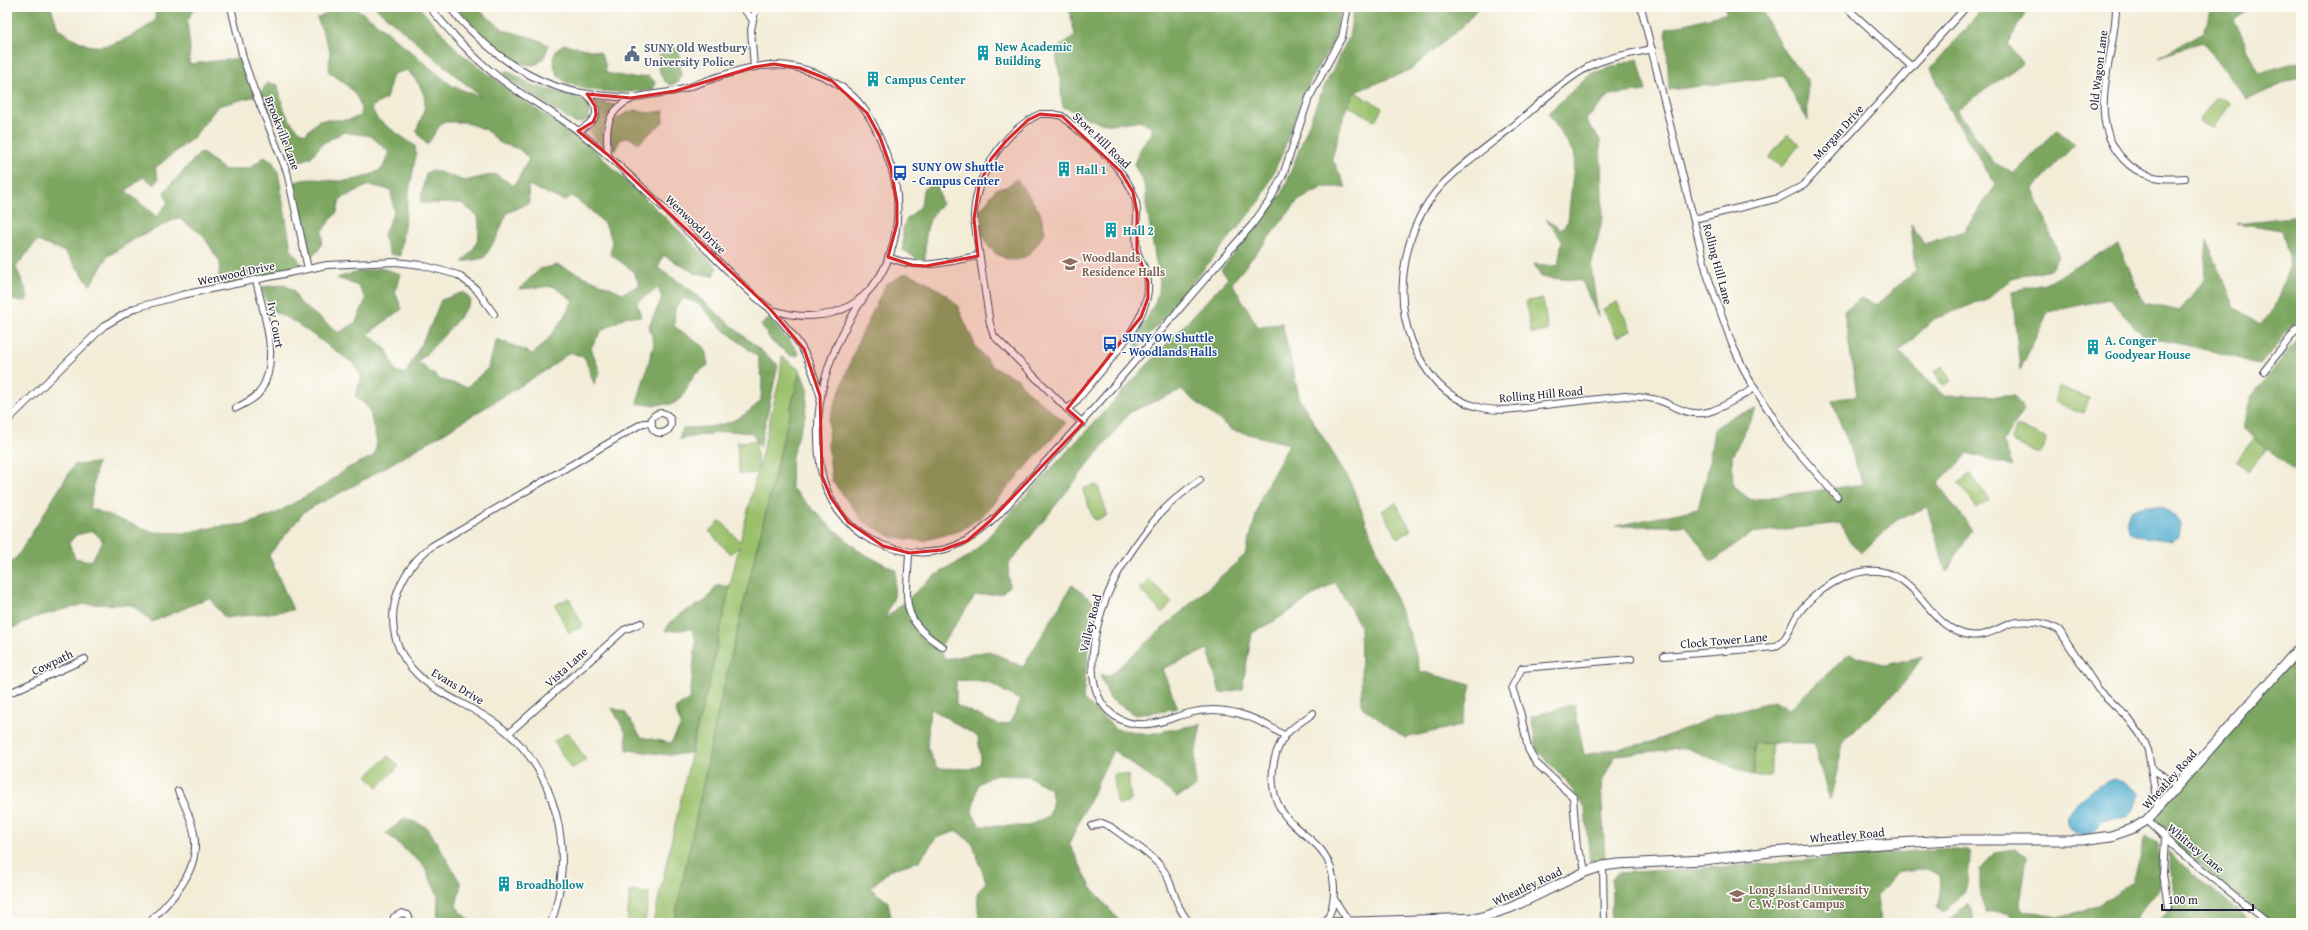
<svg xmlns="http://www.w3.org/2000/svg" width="2308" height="930" font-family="'Gentium Book Plus',serif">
<rect width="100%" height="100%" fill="#fdfcf7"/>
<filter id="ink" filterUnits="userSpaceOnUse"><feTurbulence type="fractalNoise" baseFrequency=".025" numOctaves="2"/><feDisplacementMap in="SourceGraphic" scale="8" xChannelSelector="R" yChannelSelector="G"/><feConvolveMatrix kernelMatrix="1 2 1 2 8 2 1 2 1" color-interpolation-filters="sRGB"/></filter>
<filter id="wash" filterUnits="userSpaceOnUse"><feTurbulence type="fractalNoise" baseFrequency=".012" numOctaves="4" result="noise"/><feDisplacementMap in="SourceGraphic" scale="16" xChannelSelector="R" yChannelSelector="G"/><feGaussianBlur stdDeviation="0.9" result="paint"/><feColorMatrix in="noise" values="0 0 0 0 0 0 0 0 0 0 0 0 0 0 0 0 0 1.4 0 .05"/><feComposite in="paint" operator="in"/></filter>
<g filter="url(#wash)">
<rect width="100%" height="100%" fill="#f3edd8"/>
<g fill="#9ac06b" stroke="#5e7153">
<polygon points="1355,92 1382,108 1375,121 1347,105"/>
<polygon points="2217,96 2229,102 2230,105 2213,128 2201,123 2200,119"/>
<polygon points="1787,134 1800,144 1782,167 1769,158"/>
<polygon points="1543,299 1548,331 1531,333 1526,301"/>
<polygon points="1617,302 1631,330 1617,337 1603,309"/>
<path d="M782,357L800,370L721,698L674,923H653C681,797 710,672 739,547L730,554L709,531L721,521L740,542L757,473L739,474L737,442L756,441L758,470L780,377Z"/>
<polygon points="1942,366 1951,381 1943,386 1934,371"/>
<polygon points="2059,387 2089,398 2084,413 2054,402"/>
<polygon points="2016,427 2020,427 2045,438 2046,441 2041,452 2038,453 2012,442 2011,439"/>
<polygon points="2255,437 2268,447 2248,471 2236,461"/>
<polygon points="1970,474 1989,499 1977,508 1958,483"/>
<polygon points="1095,485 1098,486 1107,513 1106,516 1096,520 1093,518 1083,491 1084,488"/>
<polygon points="1396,503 1411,530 1398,538 1382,511"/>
<polygon points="1149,579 1172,603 1162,613 1139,589"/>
<polygon points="569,598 583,626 569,633 555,605"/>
<polygon points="568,732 586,760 571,769 554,741"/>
<rect x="1754" y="743" width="17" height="33"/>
<polygon points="388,756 399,766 378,787 367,776"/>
<polygon points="1116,773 1128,775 1131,800 1128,803 1119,804 1116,802 1114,776"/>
<polygon points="630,891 649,893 645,923 627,922"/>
</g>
<g fill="#7ba65f" stroke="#4e644d" fill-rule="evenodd">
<path d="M7,7H51L58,29C66,34 76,40 85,44C107,53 139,33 156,20L155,12L150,7H160L163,14L166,7H194L187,22L190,47L189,64L243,58L256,96L218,106L193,138L155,168L158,179L155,185L143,177L126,191L157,217L168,202L164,192L201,152L225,170L250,168L264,157L273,162L278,172L291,249L302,265L296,272L218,288L220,262L202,234L178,218L138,237L108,256L90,285L65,252L37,241L16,267L28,295L26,301L7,300Z"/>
<path d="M340,7H354L374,21L452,86L481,97L375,7H419L459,52L531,106L588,144L717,267L714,276L695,273L663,255L658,268L685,286L778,365L760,447L752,433L728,431L679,439L683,428C715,428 738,425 761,400L762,378L758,357L718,325L699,304L684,298L675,308L674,326L705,348L708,365L694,375L682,398L673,404L650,405L637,403L654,344L649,326L662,298L658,288L637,302L641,317L627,316L601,331L591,348L600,372L594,384L585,358L570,352L548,369L442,434L355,485L305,511L269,555L293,610L225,618L209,598L152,622L132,605L85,604L36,617L7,631V564L17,557L74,465L97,463L90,508L152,532L183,533L216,527L247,524L275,514L325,485L348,468L374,456L377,443L369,408L355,396L362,377L353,363L296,323L270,309L261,287L284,285L293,290L300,303L339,333L356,322L366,299L358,286L337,278L358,272L381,268L400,274L395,292L402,309L368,334L387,350L396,372L406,373L430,327L441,300L464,292L471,301C455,325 437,343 418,362L441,380L467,387L488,368L497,339L533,354C550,339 563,321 573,300L553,286L519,289L540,269L558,265L623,293L640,285L632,270L610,254C619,228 591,211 572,196L564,201L528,185L529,203L507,213L497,237L484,258L462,262C478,246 481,237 478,216L461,203H420L426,173L433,170L465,181L495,174L514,186L529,159L519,149L500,143L486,130L464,122H442L427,145L416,131C429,102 429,94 407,70L393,74L386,99L371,107L377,119L415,146L416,155L408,197L400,256L390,254L383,236L394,212L391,190L369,185L340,199L337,212L322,231C323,242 321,251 311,257L295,182C313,176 321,181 338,181C355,181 369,177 383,168L389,152L371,136L343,132L322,144L310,158L296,162L280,126L260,94L267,83L278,85C282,106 286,123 305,134L319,120H347L361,116C363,95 344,82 329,72L330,51L317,18ZM93,531L103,541L91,561L75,558L69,543L76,535Z"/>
<path d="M456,7H475L504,30L537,39L548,45C538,101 471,24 456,7Z"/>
<path d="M1066,7H1341L1333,43L1317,68L1301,101L1282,154L1260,201L1136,351V339L1156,301L1160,285L1146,204V189L1134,164L1142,145L1152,133V127C1137,116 1123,125 1107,124C1092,122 1078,112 1063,107C1060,97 1062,91 1061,81C1060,71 1056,61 1056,49L1075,35L1070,12Z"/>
<path d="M1354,7H1478L1464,25L1410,70L1355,92L1347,105L1332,158L1346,187H1323L1298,201L1232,283L1258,327L1282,323L1300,400L1350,481L1412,640L1420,671L1471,685L1462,725L1405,738L1362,707L1360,626L1335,582L1274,621L1252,633L1242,689L1220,693L1208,649L1162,669L1178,708L1135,715L1110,699L1100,675L1109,676L1245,555L1262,495L1289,444L1232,430L1181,390L1130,412L1008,565L1009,586L1002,593L975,596L938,650L946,659L989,651L1023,667L1072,585L1094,602L1083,699L1116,729L1149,734L1201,724L1195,756V788L1177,797L1113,750L1069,843L1091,887L1121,923H975L979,921L977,893L986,882L973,844L957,831L936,838L919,861L890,870L870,888L888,902L891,917L905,923H674L721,698L800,370L808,390L805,416L792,456L791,487L829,525L862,553L896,570L894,597L885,619L934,576L971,555L1228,278L1221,270L1283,192L1320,95L1349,37ZM956,680L988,682L1021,701L1010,723L999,725L956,705ZM930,708L978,737L981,758L980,764L970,769L937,768L927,747ZM994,775L1028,776L1050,789L1053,800L1049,816L1028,826H980L972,812L978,784Z"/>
<polygon points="1724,7 1760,7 1782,48 1807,79 1808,121 1783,76 1669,90 1666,29 1727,13"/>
<polygon points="1984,7 2028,7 2008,44 2023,63 1957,110 1994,163 2015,173 2057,130 2075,144 2033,189 2059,256 2050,269 2012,278 1989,298 1934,319 1899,352 1943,395 2014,396 2024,410 2003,441 2013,467 1968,453 1938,484 1972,530 1946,572 1927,507 1897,520 1861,553 1849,541 1840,523 1751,533 1712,562 1686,526 1616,526 1698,509 1707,475 1714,429 1733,416 1756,409 1732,456 1733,486 1751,500 1863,484 1832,400 1857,396 1844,311 1861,298 1876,305 1916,270 1911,224 1924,244 1964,231 1996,185 1949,109 1931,68"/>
<polygon points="2212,7 2252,7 2234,19 2259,73 2301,61 2301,75 2247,100 2203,42 2158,57 2204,32"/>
<path d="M563,44L600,52L605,63L606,73L633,78L648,76L655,82L653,90C629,93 557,97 554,65C552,55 556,50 563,44Z"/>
<path d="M670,45L679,53L681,75L679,82L670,85C657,79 652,49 670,45Z"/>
<polygon points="1638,59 1646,91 1610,95 1586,120 1600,140 1603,217 1591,266 1598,317 1582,281 1541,277 1534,264 1558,266 1562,240 1546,219 1561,230 1568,221 1575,155 1548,113 1592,73"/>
<polygon points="508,71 532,85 587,101 590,108 588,118 583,122 575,123 508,79 504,72"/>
<path d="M597,102L617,105C605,117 602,130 603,147L589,133L601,115Z"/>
<path d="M635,110L649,113L664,111L663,122L639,143L627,137L620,140L615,151C604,126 611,118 635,110Z"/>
<path d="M1017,179L1040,212L1045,232C1039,241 1033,253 1023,258C1008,265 987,251 983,236C981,229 982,219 980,211L996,189L1006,187Z"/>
<path d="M936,180L942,205C925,217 925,239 925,259H917L903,250V228L906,220L921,206L923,190Z"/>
<polygon points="2301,216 2301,314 2260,365 2203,348 2144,337 2109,299 2048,312 2020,370 2012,291 2045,284 2118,244 2144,303 2180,311 2204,280 2207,240 2235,308 2260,324 2273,310 2290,265 2282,230 2237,223"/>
<polygon points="907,273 925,281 947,295 957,305 976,347 993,367 1018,379 1025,389 1066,423 983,515 962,530 923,541 892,537 863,521 832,481 828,446 829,420 858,342 886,284"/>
<polygon points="769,319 794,346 799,355 791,356 772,342 761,325"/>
<polygon points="2301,335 2301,476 2243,428 2251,397"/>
<path d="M716,586H730L708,687L690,753L669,755L627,750L626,733L612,708L625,712L641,737L671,743L681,725L675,709L690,698L696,641L692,629L665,631C673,614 690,610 705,601C709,598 713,591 716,586Z"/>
<polygon points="2301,645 2301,923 2268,923 2147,820"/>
<polygon points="1849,654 1886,665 1923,656 1901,687 1844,740 1830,801 1813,743 1754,743 1754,776 1687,748 1615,755 1601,784 1605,860 1590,863 1585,809 1565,779 1537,751 1531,717 1574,704 1584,755 1652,742 1716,716 1774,701 1789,709"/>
<polygon points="405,818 428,828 461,884 456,906 472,923 437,923 438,896 424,866 386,833"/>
<path d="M2146,837L2157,843L2160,889L2137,916L2134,923H2015L2008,912L1986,913L1980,896V871L1994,852L2015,849L2027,856L2020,905L2025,912C2038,911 2049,916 2061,916C2088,915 2112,895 2133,882Z"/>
<path d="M1942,849L1970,851C1971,856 1967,886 1965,890C1962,897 1951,906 1945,912L1937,907L1941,891L1940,875L1926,869L1896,873L1877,896L1880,923H1611L1612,878L1617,873L1723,867Z"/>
<polygon points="2169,851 2179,862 2252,923 2158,923 2172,906 2175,892 2169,867"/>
<polygon points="1967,904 1972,910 1974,923 1945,923"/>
</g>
<g fill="#52aed0" stroke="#3a6886">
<path d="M2147,506C2163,506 2172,511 2181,524L2179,537L2171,541C2151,536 2115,542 2132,509Z"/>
<path d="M2113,779L2126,783L2139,794L2134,809L2127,817L2101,820C2099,823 2097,828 2094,830C2083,842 2065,831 2068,816C2072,802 2100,783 2113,779Z"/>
</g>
</g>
<g filter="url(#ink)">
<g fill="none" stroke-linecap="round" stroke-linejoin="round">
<defs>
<g id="street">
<polyline points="231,7 243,58 254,90 287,172 308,269"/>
<path d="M429,7C450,31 471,56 497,76C524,98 555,112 582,134C627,170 667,212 709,252C720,263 762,306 773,310C813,323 853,316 878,279C899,247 903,200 890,164C884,148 878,130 868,115C846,79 796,59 755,67C731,71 706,81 683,89C661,96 634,91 617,109C604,121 607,139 608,155"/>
<path d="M449,7C486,50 530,86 588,94C602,96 616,97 631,98"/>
<polyline points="742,7 752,19"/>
<polyline points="1641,7 1707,274 1732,344 1747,376 1786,438 1837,497"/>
<polyline points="1846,7 1912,67"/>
<path d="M2116,7C2116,57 2084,117 2123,159C2140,178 2161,180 2185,178"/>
<path d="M1652,49C1631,54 1606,57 1588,67C1560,83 1536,107 1512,127C1488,146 1463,163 1442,185C1405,224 1392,292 1412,342C1425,373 1444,398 1478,407C1500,413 1523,408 1545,405C1571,402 1598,399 1625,396C1636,397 1647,397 1658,400C1676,406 1688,417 1708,412C1724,408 1740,396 1755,388"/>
<polyline points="754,67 751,30 756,7"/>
<path d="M1040,114H1053L1062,116C1086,137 1129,170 1136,202C1139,217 1134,234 1137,250C1139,261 1148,269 1148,284C1151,321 1098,373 1075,403L1067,409L994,336L990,324L974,219C974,178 1002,132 1040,114Z"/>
<path d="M578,131C597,120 603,113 587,94"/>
<polyline points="1694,219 1779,198 1804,185 1966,7"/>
<path d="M888,257C921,271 944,262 978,256"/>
<path d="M865,296C828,349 810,405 821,470C826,498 845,527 871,540C902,555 936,558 967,540C995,524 1017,493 1038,470C1113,391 1180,306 1252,225L1270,200L1283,175L1309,98L1342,37L1348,7"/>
<path d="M770,309C800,341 808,352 820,395"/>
<polyline points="2264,371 2301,324"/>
<path d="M236,408C245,403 256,399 261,390C281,358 263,314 256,280"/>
<polyline points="1067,409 1083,423"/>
<circle cx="661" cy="423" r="10"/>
<polyline points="7,421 104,326 135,308 182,295 327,265 396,262 421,265 458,275 476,289 494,314"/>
<path d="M1200,480C1183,492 1166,505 1153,522C1138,541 1122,563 1112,585C1094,622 1073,704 1127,722C1148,729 1168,719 1189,713C1224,704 1255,716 1285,736"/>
<path d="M909,553C907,600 898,619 943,647"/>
<path d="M1664,656L1774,647C1788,641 1790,626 1798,614C1817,587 1862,559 1895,576C1925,591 1933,629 1969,635C1986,638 1997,628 2012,623C2027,619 2046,623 2059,630L2098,689L2128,718L2140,734L2148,750L2158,809"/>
<polyline points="7,694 85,659"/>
<path d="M1313,713C1305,720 1291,727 1285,736C1268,760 1268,796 1287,818C1297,831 1312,838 1322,851C1337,871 1338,903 1325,923"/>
<polyline points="509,733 624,630 641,623"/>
<polyline points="2152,769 2179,786"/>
<polyline points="2147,820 2175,847 2268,923"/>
<path d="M1092,826L1102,823L1111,827C1126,839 1151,853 1162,868C1175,885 1173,905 1190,923"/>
<polyline points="2165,838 2163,874 2168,907"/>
<polyline points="1603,866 1604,923"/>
<polyline points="1585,872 1583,860 1577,849 1573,797 1536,763 1528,749 1521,715 1512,687 1522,668 1631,659"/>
<polyline points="1334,899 1345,916 1351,922"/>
<path d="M149,923C175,895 205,867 192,825C189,813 183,802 178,791"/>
<polyline points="393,923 394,917 402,913 408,915 411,923"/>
<path d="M551,923C576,854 558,769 497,724C472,706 440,696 418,675C377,636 390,577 432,546L643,423H652"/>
</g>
<polyline id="secondary" points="1326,923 1479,918 1510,908 1585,872 1603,866 1618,864 1704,860 1770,852 1896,843 1953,840 2082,840 2111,836 2134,828 2147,820 2301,646"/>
</defs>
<use href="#street" stroke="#414053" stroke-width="8"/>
<use href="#secondary" stroke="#414053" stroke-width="11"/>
<use href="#street" stroke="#fff" stroke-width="6"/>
<use href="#secondary" stroke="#fff" stroke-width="9"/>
</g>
</g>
<path fill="#d62828" fill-opacity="0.2" stroke="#d62828" stroke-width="3" stroke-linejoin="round" d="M774,64L800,68L832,81L867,113L880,137L891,168L897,203V224L888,257L912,265L926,266L978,256L974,219L979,186L991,159L1006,141L1028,120L1040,114L1062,116L1121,172L1133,192L1137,212V251L1148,282V298L1141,317L1067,409L1083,423L990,521L967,541L942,550L909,553L883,546L848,522L831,498L822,476L820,396L804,349L770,309L608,155L578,131L593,122L596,115L595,106L587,94L631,98L675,91L754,67Z"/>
<defs>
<symbol id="building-bare" viewBox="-9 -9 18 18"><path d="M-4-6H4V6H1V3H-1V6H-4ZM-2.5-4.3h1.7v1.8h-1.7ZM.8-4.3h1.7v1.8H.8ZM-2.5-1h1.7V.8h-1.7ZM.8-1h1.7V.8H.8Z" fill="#0f9aa8" stroke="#fdfcf7" stroke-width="2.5" paint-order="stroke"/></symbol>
<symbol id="civic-bare" viewBox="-9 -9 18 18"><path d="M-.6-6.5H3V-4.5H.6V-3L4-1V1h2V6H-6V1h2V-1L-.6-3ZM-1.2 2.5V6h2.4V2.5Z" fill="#5c6f8a" stroke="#fdfcf7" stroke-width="2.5" paint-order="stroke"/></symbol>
<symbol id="bus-bare" viewBox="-9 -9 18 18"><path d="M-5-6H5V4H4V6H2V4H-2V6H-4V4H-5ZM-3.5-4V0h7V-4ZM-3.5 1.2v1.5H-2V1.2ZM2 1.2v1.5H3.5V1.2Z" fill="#1a4fb4" stroke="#fdfcf7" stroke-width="2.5" paint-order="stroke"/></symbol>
<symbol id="university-bare" viewBox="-9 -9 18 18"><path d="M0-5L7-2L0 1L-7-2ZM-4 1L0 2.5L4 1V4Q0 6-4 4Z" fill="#8d6e63" stroke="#fdfcf7" stroke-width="2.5" paint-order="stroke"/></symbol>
</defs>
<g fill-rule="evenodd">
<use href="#building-bare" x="972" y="42" width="22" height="22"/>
<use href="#civic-bare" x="621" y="43" width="22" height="22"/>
<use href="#building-bare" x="862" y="68" width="22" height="22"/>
<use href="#building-bare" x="1053" y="158" width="22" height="22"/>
<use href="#bus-bare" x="889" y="162" width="22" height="22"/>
<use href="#building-bare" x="1100" y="219" width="22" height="22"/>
<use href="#university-bare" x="1059" y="253" width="22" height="22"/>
<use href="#bus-bare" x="1099" y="333" width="22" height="22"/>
<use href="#building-bare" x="2082" y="336" width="22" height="22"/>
<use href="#building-bare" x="493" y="873" width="22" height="22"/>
<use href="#university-bare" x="1726" y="885" width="22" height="22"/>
</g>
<g text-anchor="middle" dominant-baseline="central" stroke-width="3" stroke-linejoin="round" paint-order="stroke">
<g font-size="12" font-weight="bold" fill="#0d838f" stroke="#fdfcf7" text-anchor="start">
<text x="995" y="46">New Academic<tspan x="995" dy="14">Building</tspan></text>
<text x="885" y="79">Campus Center</text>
<text x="1076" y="169">Hall 1</text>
<text x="1123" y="230">Hall 2</text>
<text x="2105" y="340">A. Conger<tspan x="2105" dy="14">Goodyear House</tspan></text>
<text x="516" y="884">Broadhollow</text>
</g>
<g font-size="12" font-weight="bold" fill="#4e5e75" stroke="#fdfcf7" text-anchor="start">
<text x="644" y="47">SUNY Old Westbury<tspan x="644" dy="14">University Police</tspan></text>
</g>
<g font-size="12" fill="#22223b" stroke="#fdfcf7">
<text transform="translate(2098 70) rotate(-83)">Old Wagon Lane</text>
<text transform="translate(1838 132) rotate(-48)">Morgan Drive</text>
<text transform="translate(283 133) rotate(69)">Brookville Lane</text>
<text transform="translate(1102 140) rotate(44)">Store Hill Road</text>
<text transform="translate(696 224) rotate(44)">Wenwood Drive</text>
<text transform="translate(1718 264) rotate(75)">Rolling Hill Lane</text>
<text transform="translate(236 273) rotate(-12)">Wenwood Drive</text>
<text transform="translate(276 325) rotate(80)">Ivy Court</text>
<text transform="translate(1541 394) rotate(-5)">Rolling Hill Road</text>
<text transform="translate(1090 623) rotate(-76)">Valley Road</text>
<text transform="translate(1724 640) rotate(-5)">Clock Tower Lane</text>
<text transform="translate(52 662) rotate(-25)">Cowpath</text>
<text transform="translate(566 667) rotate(-42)">Vista Lane</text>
<text transform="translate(458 686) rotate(31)">Evans Drive</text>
<text transform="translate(2169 779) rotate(-48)">Wheatley Road</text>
<text transform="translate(1847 835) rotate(-5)">Wheatley Road</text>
<text transform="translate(2196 848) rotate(40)">Whitney Lane</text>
<text transform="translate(1527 886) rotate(-25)">Wheatley Road</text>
</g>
<g font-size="12" font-weight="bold" fill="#164399" stroke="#fdfcf7" text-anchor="start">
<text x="912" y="166">SUNY OW Shuttle<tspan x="912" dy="14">- Campus Center</tspan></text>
<text x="1122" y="337">SUNY OW Shuttle<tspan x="1122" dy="14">- Woodlands Halls</tspan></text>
</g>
<g font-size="12" font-weight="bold" fill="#785e54" stroke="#fdfcf7" text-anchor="start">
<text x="1082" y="257">Woodlands<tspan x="1082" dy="14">Residence Halls</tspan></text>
<text x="1749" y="889">Long Island University<tspan x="1749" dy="14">C. W. Post Campus</tspan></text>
</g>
</g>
<rect width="2308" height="930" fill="none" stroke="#fdfcf7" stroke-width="24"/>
<path d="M2162 904v6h91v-6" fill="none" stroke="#22223b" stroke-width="2"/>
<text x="2168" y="904" font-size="12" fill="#22223b" stroke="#fdfcf7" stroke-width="3" paint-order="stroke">100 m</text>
</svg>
